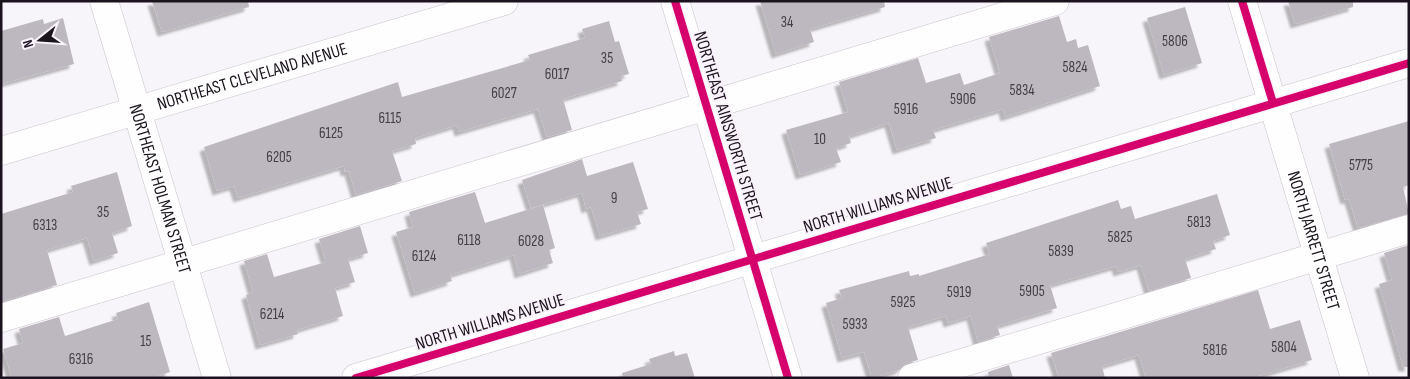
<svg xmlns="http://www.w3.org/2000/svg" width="1410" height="379" font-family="'Sofia Sans Condensed',sans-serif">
<defs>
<filter id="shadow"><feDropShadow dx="-4.5" dy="4.5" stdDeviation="1" flood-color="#0004"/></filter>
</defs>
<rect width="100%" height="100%" fill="#f8f5fa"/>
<g fill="#bdb8bf" filter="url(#shadow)">
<polygon points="152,1 248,1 249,7 162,32"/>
<polygon points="760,1 884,1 885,7 810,29 814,42 776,54"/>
<polygon points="1288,1 1353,1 1353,7 1295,24"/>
<polygon points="1185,7 1202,63 1164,75 1147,18"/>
<polygon points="1059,16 1067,42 1076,39 1078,48 1088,45 1100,86 1005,117 1003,109 933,130 936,138 897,150 889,123 849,136 851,143 836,148 841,162 800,175 786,130 848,112 839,82 918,58 926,83 960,73 964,85 1000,73 989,37"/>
<polygon points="63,18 74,64 1,84 1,31 43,19 44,24"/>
<polygon points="609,21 615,42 619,41 629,74 621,76 622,81 563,99 572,130 547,137 538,109 459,132 457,125 415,138 416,144 392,151 402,181 356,195 349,171 345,172 344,166 238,198 234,186 217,191 204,147 398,82 402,97 530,60 528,55 585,38 582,29"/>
<polygon points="1409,121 1409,185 1403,187 1409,214 1358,228 1349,199 1345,200 1329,144"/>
<polygon points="582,159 587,176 633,162 648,209 637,212 641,224 600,236 591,207 586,209 582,193 531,208 522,180"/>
<polygon points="117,172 132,226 112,233 118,253 94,261 87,238 47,250 57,285 1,302 1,214 73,192 71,186"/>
<polygon points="475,192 485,223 543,205 555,248 549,250 553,263 519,274 514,255 450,275 452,281 415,293 396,232 413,227 409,212"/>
<polygon points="1217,194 1230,235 1213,241 1216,249 1185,259 1191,278 1149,291 1141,265 1118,272 1116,266 1050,285 1057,308 997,326 1000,335 978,342 971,316 948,323 946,316 908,327 918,360 907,363 899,370 872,378 864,352 842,358 826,303 842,298 839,290 909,271 910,276 919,274 919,276 990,254 986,243 1118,200 1121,209 1131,206 1135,219"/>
<polygon points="360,226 368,253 348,259 355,282 335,288 343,316 297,330 298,334 260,345 246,295 253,292 244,261 267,254 274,277 326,262 319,239"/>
<polygon points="1409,245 1409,367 1403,367 1379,284 1392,280 1384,253"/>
<polygon points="1258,290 1270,329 1300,320 1312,360 1252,378 1146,378 1139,355 1102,366 1105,378 1059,378 1051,353"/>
<polygon points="149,302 170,372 152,378 12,378 3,349 23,343 19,329 59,317 65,336 118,319 116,313"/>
<polygon points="674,351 675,356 687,353 695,378 623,378 622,373 651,364 649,359"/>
<polygon points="1009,365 1013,378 989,378 988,372"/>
</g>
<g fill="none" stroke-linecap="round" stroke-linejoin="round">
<defs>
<g id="minor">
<path id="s1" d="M104,1L217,378"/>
<polyline points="675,1 788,378"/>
<path id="s2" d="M1242,1L1355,378"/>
<path id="s3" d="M1,151L504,1"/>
<polyline points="1,318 1055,1"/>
<polyline points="356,378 1409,63"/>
<polyline points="912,378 1409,229"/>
</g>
</defs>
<use href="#minor" stroke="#c8c3ca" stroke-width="29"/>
<use href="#minor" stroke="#fefefe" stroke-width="28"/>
<defs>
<g id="cycleway">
<polyline points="675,1 788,378"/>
<polyline points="1242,1 1273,103"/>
<polyline points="356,378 1409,63"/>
</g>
</defs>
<use href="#cycleway" stroke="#f9f2fd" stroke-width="11"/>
<use href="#cycleway" stroke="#d6006c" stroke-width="8"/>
</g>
<g text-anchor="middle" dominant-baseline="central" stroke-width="4" stroke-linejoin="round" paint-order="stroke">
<g font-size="15" fill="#443d46">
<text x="787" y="22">34</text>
<text x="1175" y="41">5806</text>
<text x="607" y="58">35</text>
<text x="1075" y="67">5824</text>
<text x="557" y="74">6017</text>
<text x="1022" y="90">5834</text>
<text x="504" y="93">6027</text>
<text x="963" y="99">5906</text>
<text x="906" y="109">5916</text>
<text x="390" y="118">6115</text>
<text x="331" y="133">6125</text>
<text x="820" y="139">10</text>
<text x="279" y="157">6205</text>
<text x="1361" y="165">5775</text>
<text x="614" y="198">9</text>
<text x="103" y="212">35</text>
<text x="1199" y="222">5813</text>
<text x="45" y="225">6313</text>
<text x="1120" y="237">5825</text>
<text x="469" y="240">6118</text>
<text x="531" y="241">6028</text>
<text x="1061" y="251">5839</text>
<text x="424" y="256">6124</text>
<text x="1032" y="291">5905</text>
<text x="959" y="292">5919</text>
<text x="903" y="302">5925</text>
<text x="272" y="314">6214</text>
<text x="855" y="324">5933</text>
<text x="146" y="341">15</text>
<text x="1284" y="347">5804</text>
<text x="1215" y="350">5816</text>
<text x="81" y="359">6316</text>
</g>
<g font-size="18" fill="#1b141e" stroke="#f9f2fd">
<text stroke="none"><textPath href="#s3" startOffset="262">NORTHEAST CLEVELAND AVENUE</textPath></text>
<text transform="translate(728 126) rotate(73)">NORTHEAST AINSWORTH STREET</text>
<text stroke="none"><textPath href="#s1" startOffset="196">NORTHEAST HOLMAN STREET</textPath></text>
<text transform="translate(878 205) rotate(-17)">NORTH WILLIAMS AVENUE</text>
<text stroke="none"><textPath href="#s2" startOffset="250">NORTH JARRETT STREET</textPath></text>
<text transform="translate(490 322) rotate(-17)">NORTH WILLIAMS AVENUE</text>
</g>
</g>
<rect width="1410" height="379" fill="none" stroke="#1b141e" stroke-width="5"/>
<g transform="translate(40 40) rotate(253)" stroke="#f9f2fd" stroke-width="4" paint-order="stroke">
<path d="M0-4L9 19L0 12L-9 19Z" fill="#1b141e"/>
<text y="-8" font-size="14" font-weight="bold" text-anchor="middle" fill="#1b141e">N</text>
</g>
</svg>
